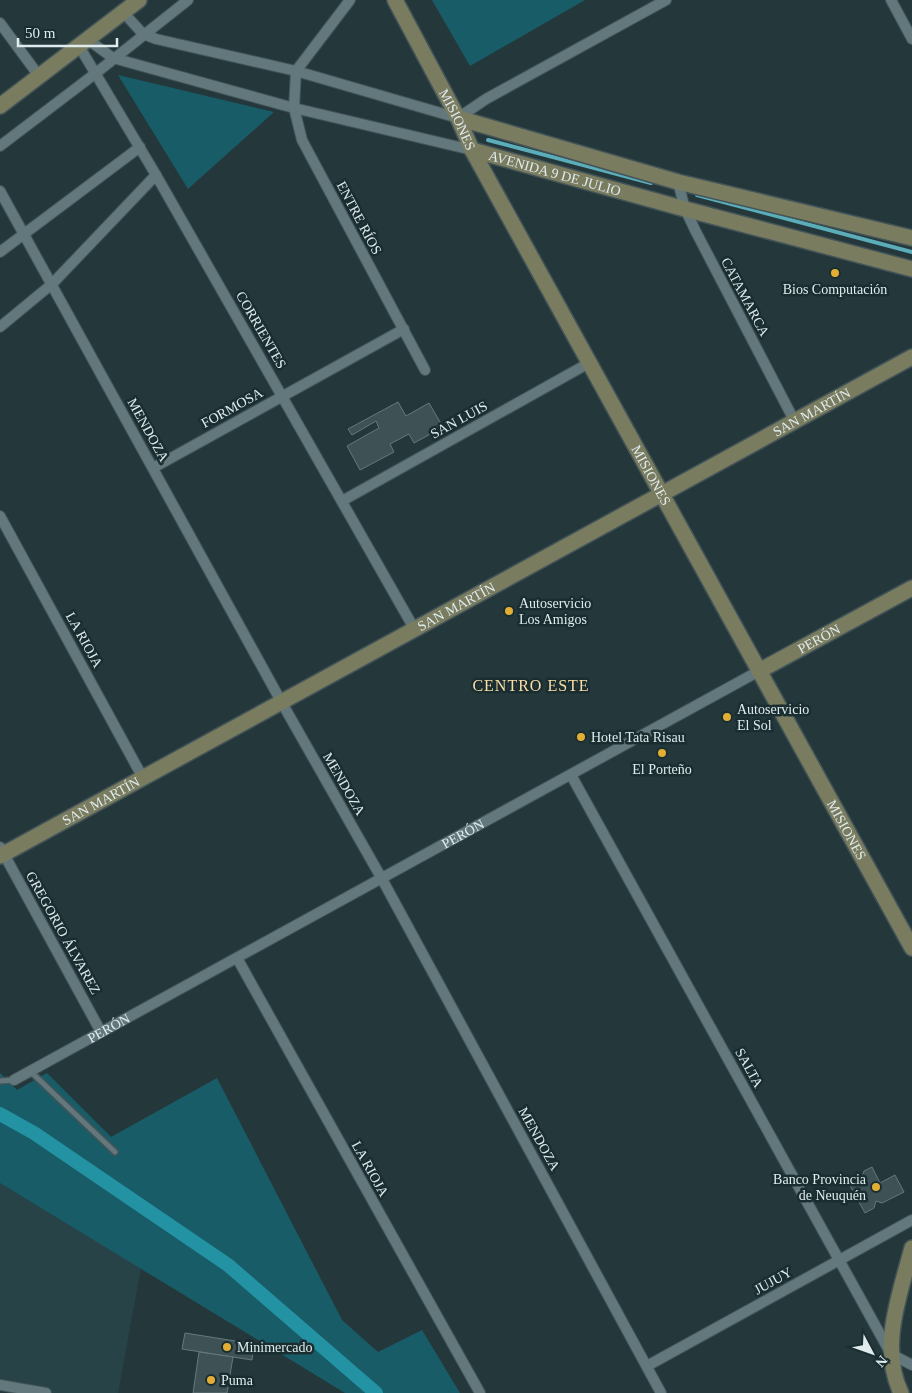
<svg xmlns="http://www.w3.org/2000/svg" width="912" height="1393" font-family="'Times New Roman',serif">
<rect width="100%" height="100%" fill="#24383c"/>
<polygon fill="#274348" points="0,1183 141,1268 118,1393 46,1393 0,1385"/>
<g fill="#185c68">
<polygon points="432,0 585,0 470,66"/>
<polygon points="118,75 274,112 188,189"/>
<polygon points="0,1073 17,1090 47,1073 111,1137 217,1078 342,1320 378,1352 422,1330 460,1393 345,1393 0,1183"/>
</g>
<g fill="none" stroke-linecap="round" stroke-linejoin="round">
<g stroke="#5badb9" stroke-width="4">
<polyline points="488,140 651,183"/>
<polyline points="697,195 912,252"/>
</g>
<polyline stroke="#2392a3" stroke-width="14" points="0,1114 34,1133 228,1265 376,1393"/>
</g>
<g fill="#3e5256" stroke="#64797d">
<polygon points="398,402 406,416 429,403 443,427 414,443 409,434 390,444 394,452 360,470 347,446 379,428 376,421 352,435 348,429"/>
<polygon points="872,1167 880,1183 895,1175 904,1192 882,1203 876,1201 874,1208 865,1213 847,1180 856,1175 862,1177 864,1171"/>
<polygon points="185,1333 254,1344 252,1360 182,1349"/>
<polygon points="199,1352 233,1357 227,1393 193,1393"/>
</g>
<g fill="none" stroke-linecap="round" stroke-linejoin="round">
<defs>
<g id="lane">
<polyline points="30,1071 115,1152"/>
<polyline points="0,1081 14,1080"/>
</g>
<g id="street">
<polyline points="350,0 296,71 294,108 302,140 425,370"/>
<polyline points="891,0 912,39"/>
<polyline points="123,12 143,34 156,39 296,71 458,118 486,99 666,0"/>
<polyline points="0,23 39,76"/>
<polyline points="87,39 113,58 294,108 472,150"/>
<polyline points="79,46 156,175 415,630"/>
<polyline points="0,146 96,73 188,0"/>
<polyline points="678,182 685,209 696,232 795,422"/>
<polyline points="0,191 282,703 382,879 661,1393"/>
<polyline points="0,252 140,147"/>
<polyline points="0,327 52,284 156,175"/>
<polyline points="153,468 404,329"/>
<polyline points="342,501 589,363"/>
<polyline points="0,516 143,778"/>
<polyline points="571,775 891,1354 912,1365"/>
<polyline points="0,847 101,1032"/>
<polyline points="237,958 480,1393"/>
<path id="s1" d="M14,1080L759,671"/>
<polyline points="647,1366 912,1220"/>
<polyline points="0,1385 46,1393"/>
</g>
<g id="secondary">
<path id="s2" d="M395,0L458,118L472,150L912,948"/>
<polyline points="0,106 139,0"/>
<polyline points="458,118 678,182 912,238"/>
<path id="s3" d="M472,150L685,209L912,269"/>
<path id="s4" d="M759,671L912,588"/>
<path id="s5" d="M0,856L912,357"/>
<path d="M901,1393C879,1347 900,1294 912,1248"/>
</g>
</defs>
<use href="#lane" stroke="#435458" stroke-width="8"/>
<use href="#street" stroke="#435458" stroke-width="12"/>
<use href="#secondary" stroke="#435458" stroke-width="18"/>
<use href="#lane" stroke="#63787c" stroke-width="5"/>
<use href="#street" stroke="#63787c" stroke-width="10"/>
<use href="#secondary" stroke="#7a7c60" stroke-width="15"/>
</g>
<g fill="#e2af34" stroke="#1a2e31" stroke-width="2">
<circle cx="835" cy="273" r="5"/>
<circle cx="509" cy="611" r="5"/>
<circle cx="727" cy="717" r="5"/>
<circle cx="581" cy="737" r="5"/>
<circle cx="662" cy="753" r="5"/>
<circle cx="876" cy="1187" r="5"/>
<circle cx="227" cy="1347" r="5"/>
<circle cx="211" cy="1380" r="5"/>
</g>
<g text-anchor="middle" dominant-baseline="central" stroke-width="5" stroke-linejoin="round" paint-order="stroke">
<g font-size="14" fill="#dfebed" stroke="#1a2e31">
<text stroke="none"><textPath href="#s2" startOffset="135">MISIONES</textPath></text>
<text stroke="none"><textPath href="#s3" startOffset="86">AVENIDA 9 DE JULIO</textPath></text>
<text transform="translate(359 218) rotate(62)">ENTRE RÍOS</text>
<text transform="translate(745 297) rotate(62)">CATAMARCA</text>
<text transform="translate(261 330) rotate(60)">CORRIENTES</text>
<text transform="translate(232 408) rotate(-29)">FORMOSA</text>
<text stroke="none"><textPath href="#s5" startOffset="925">SAN MARTÍN</textPath></text>
<text transform="translate(459 420) rotate(-29)">SAN LUIS</text>
<text transform="translate(148 430) rotate(61)">MENDOZA</text>
<text stroke="none"><textPath href="#s2" startOffset="540">MISIONES</textPath></text>
<text stroke="none"><textPath href="#s5" startOffset="520">SAN MARTÍN</textPath></text>
<text stroke="none"><textPath href="#s4" startOffset="68">PERÓN</textPath></text>
<text transform="translate(84 640) rotate(61)">LA RIOJA</text>
<text transform="translate(344 784) rotate(60)">MENDOZA</text>
<text stroke="none"><textPath href="#s5" startOffset="115">SAN MARTÍN</textPath></text>
<text stroke="none"><textPath href="#s2" startOffset="945">MISIONES</textPath></text>
<text stroke="none"><textPath href="#s1" startOffset="512">PERÓN</textPath></text>
<text transform="translate(63 933) rotate(61)">GREGORIO ÁLVAREZ</text>
<text stroke="none"><textPath href="#s1" startOffset="108">PERÓN</textPath></text>
<text transform="translate(749 1068) rotate(61)">SALTA</text>
<text transform="translate(539 1139) rotate(61)">MENDOZA</text>
<text transform="translate(370 1169) rotate(61)">LA RIOJA</text>
<text transform="translate(773 1281) rotate(-29)">JUJUY</text>
</g>
<g font-size="14" fill="#dfebed" stroke="#1a2e31" text-anchor="start">
<text x="835" y="289" text-anchor="middle">Bios Computación</text>
<text x="519" y="603">Autoservicio<tspan x="519" dy="16">Los Amigos</tspan></text>
<text x="737" y="709">Autoservicio<tspan x="737" dy="16">El Sol</tspan></text>
<text x="591" y="737">Hotel Tata Risau</text>
<text x="662" y="769" text-anchor="middle">El Porteño</text>
<text x="866" y="1179" text-anchor="end">Banco Provincia<tspan x="866" dy="16">de Neuquén</tspan></text>
<text x="237" y="1347">Minimercado</text>
<text x="221" y="1380">Puma</text>
</g>
<g font-size="16" letter-spacing="1" fill="#fbdfa6" stroke="#1a2e31">
<text x="531" y="685">CENTRO ESTE</text>
</g>
</g>
<g transform="translate(872 1353) rotate(131)" stroke="#1a2e31" stroke-width="4" paint-order="stroke">
<path d="M0-4L9 19L0 12L-9 19Z" fill="#dfebed"/>
<text y="-8" font-size="14" font-weight="bold" text-anchor="middle" fill="#dfebed">N</text>
</g>
<path d="M18 38v8h99v-8" fill="none" stroke="#dfebed" stroke-width="2.5"/>
<text x="25" y="38" font-size="15" fill="#dfebed" stroke="#1a2e31" stroke-width="4" paint-order="stroke">50 m</text>
</svg>
